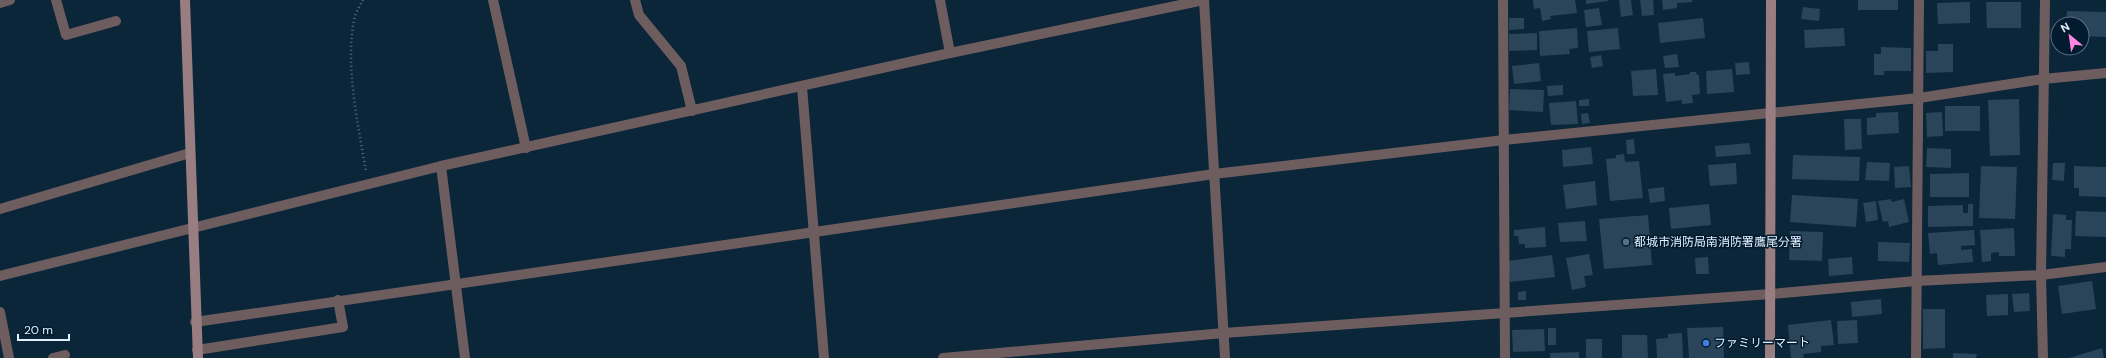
<svg xmlns="http://www.w3.org/2000/svg" width="2106" height="358" font-family="'DM Sans','Noto Sans JP',sans-serif">
<rect width="100%" height="100%" fill="#0b2539"/>
<g fill="#2a445a">
<polygon points="1533,0 1575,0 1577,13 1550,16 1551,19 1542,21 1540,8 1534,9"/>
<polygon points="1586,0 1608,0 1608,1 1586,4"/>
<polygon points="1619,0 1631,0 1633,15 1621,17"/>
<polygon points="1640,0 1653,0 1654,15 1642,16"/>
<polygon points="1662,0 1692,0 1693,2 1677,3 1677,8 1663,10"/>
<rect x="1858" y="0" width="40" height="10"/>
<polygon points="1970,2 1970,23 1938,24 1937,3"/>
<polygon points="1986,2 2021,2 2021,28 1987,28"/>
<polygon points="1803,7 1820,9 1819,21 1801,19"/>
<polygon points="1599,8 1602,25 1586,27 1584,10"/>
<polygon points="2067,11 2106,12 2106,37 2082,36 2082,24 2066,24"/>
<polygon points="1509,18 1524,18 1524,29 1509,30"/>
<polygon points="1703,18 1705,38 1660,43 1658,23"/>
<polygon points="1577,28 1578,48 1569,49 1570,54 1540,56 1539,31"/>
<polygon points="1618,28 1620,49 1589,52 1587,31"/>
<polygon points="1844,28 1845,46 1805,48 1804,30"/>
<polygon points="1537,33 1537,50 1509,51 1509,34"/>
<polygon points="1938,44 1953,44 1953,72 1926,73 1926,51 1938,51"/>
<polygon points="1881,47 1911,48 1911,71 1884,71 1884,75 1874,75 1874,54 1881,54"/>
<polygon points="1677,54 1679,67 1665,68 1663,56"/>
<polygon points="1601,55 1603,66 1592,68 1590,57"/>
<polygon points="1749,62 1750,74 1736,75 1735,63"/>
<polygon points="1539,63 1541,81 1514,84 1512,66"/>
<polygon points="1656,69 1658,95 1633,96 1631,71"/>
<polygon points="1732,69 1734,92 1707,94 1706,71"/>
<polygon points="1690,72 1696,72 1697,75 1699,75 1700,94 1692,95 1693,103 1682,104 1682,100 1666,102 1663,74 1675,73 1675,76 1690,74"/>
<polygon points="1563,85 1563,95 1548,96 1547,86"/>
<polygon points="1510,89 1544,90 1543,112 1509,110"/>
<polygon points="1589,99 1589,106 1579,106 1579,100"/>
<polygon points="2019,99 2020,155 1990,156 1988,100"/>
<polygon points="1576,101 1578,124 1551,125 1549,103"/>
<rect x="1945" y="106" width="35" height="25"/>
<polygon points="1898,112 1899,133 1867,135 1867,118 1876,117 1876,113"/>
<polygon points="1942,112 1943,136 1927,137 1926,113"/>
<polygon points="1588,113 1590,123 1582,124 1581,114"/>
<polygon points="1844,119 1861,119 1862,149 1845,150"/>
<polygon points="1634,139 1635,154 1627,154 1626,140"/>
<polygon points="1749,143 1751,154 1716,157 1715,146"/>
<polygon points="1591,147 1593,164 1563,167 1562,150"/>
<polygon points="1927,148 1951,149 1951,168 1926,167"/>
<polygon points="1624,154 1625,162 1639,161 1643,198 1610,201 1606,159 1616,158 1616,155"/>
<polygon points="1793,155 1860,157 1859,181 1792,179"/>
<polygon points="1867,162 1890,163 1889,181 1865,180"/>
<polygon points="1736,163 1737,184 1710,186 1708,165"/>
<polygon points="2053,163 2065,163 2064,181 2052,180"/>
<polygon points="1909,166 1911,187 1895,188 1894,167"/>
<polygon points="1981,166 2017,167 2015,219 1979,218"/>
<polygon points="2074,166 2106,167 2106,197 2079,196 2079,188 2074,188"/>
<polygon points="1969,173 1969,197 1930,197 1930,174"/>
<polygon points="1595,181 1597,205 1566,209 1563,185"/>
<polygon points="1664,187 1665,201 1650,203 1648,189"/>
<polygon points="1792,195 1858,199 1856,227 1790,222"/>
<polygon points="1891,199 1892,202 1904,199 1909,222 1889,227 1888,221 1883,222 1878,201"/>
<polygon points="1876,201 1878,220 1866,222 1863,203"/>
<polygon points="1709,204 1711,225 1671,229 1669,208"/>
<polygon points="1968,204 1973,204 1973,226 1928,227 1928,206 1963,205 1963,213 1968,213"/>
<polygon points="2076,211 2106,212 2106,237 2075,236"/>
<polygon points="2053,214 2066,215 2066,220 2072,220 2071,249 2065,249 2065,257 2051,256"/>
<polygon points="1648,215 1652,265 1604,269 1599,219"/>
<polygon points="1585,221 1587,241 1560,242 1558,223"/>
<polygon points="1545,227 1546,247 1525,248 1525,244 1519,244 1518,236 1514,236 1514,230"/>
<polygon points="2014,228 2015,256 1999,256 1999,252 1991,253 1991,261 1982,262 1980,230"/>
<polygon points="1974,230 1975,245 1961,246 1961,250 1972,249 1973,262 1938,265 1937,253 1930,254 1928,233"/>
<polygon points="1790,231 1823,232 1822,261 1789,260"/>
<polygon points="1878,242 1910,243 1909,262 1878,261"/>
<polygon points="1589,254 1593,275 1584,276 1586,287 1572,290 1566,258"/>
<polygon points="1552,255 1555,277 1510,282 1508,261"/>
<polygon points="1708,257 1709,274 1696,274 1695,258"/>
<polygon points="1852,257 1853,274 1829,276 1828,259"/>
<polygon points="2092,281 2096,309 2062,314 2058,286"/>
<polygon points="1526,291 1526,300 1518,300 1518,292"/>
<polygon points="2029,293 2030,311 2014,312 2012,294"/>
<polygon points="2008,294 2008,315 1987,316 1986,295"/>
<polygon points="1881,299 1882,314 1852,317 1851,302"/>
<polygon points="1923,309 1945,309 1945,348 1923,349"/>
<polygon points="1831,320 1834,345 1821,346 1821,352 1803,354 1804,358 1791,358 1788,325"/>
<polygon points="1857,320 1858,343 1838,344 1837,321"/>
<polygon points="1723,327 1724,358 1689,358 1687,328"/>
<rect x="1548" y="328" width="8" height="17"/>
<polygon points="1544,329 1545,351 1513,352 1512,330"/>
<polygon points="1682,333 1683,358 1657,358 1656,339 1668,338 1668,334"/>
<polygon points="1622,335 1647,335 1648,358 1622,358"/>
<rect x="1586" y="339" width="16" height="19"/>
<polygon points="2102,348 2104,358 2069,358"/>
<polygon points="1579,352 1579,358 1550,358 1550,353"/>
<polygon points="1953,353 1977,354 1976,358 1953,358"/>
</g>
<g fill="none" stroke-linecap="round" stroke-linejoin="round">
<path stroke="#586e80" stroke-width="2.5" stroke-dasharray="1 3" stroke-linecap="butt" d="M363,0C360,6 355,13 354,20C345,66 358,125 366,171"/>
<g stroke="#6e5d5f" stroke-width="10">
<polyline points="56,0 66,35 116,21"/>
<polyline points="493,0 526,148"/>
<polyline points="635,0 639,15 681,66 692,111"/>
<polyline points="940,0 950,53"/>
<polyline points="1204,0 1225,358"/>
<polyline points="1503,0 1505,358"/>
<polyline points="0,3 10,0"/>
<polyline points="802,87 824,358"/>
<polyline points="441,166 465,358"/>
<polyline points="0,209 190,153"/>
<polyline points="0,276 441,166 950,53 1204,0"/>
<polyline points="0,312 9,358"/>
<polyline points="195,322 1214,174 1504,140 1919,98 2043,79 2106,73"/>
<polyline points="197,350 343,327 338,300"/>
<polyline points="53,358 65,355"/>
<polyline points="943,358 1224,333 1771,294 1916,281 2041,275 2106,267"/>
<polyline points="1916,358 1919,0"/>
<polyline points="2043,358 2041,275 2045,0"/>
</g>
<g stroke="#987d81" stroke-width="10">
<polyline points="185,0 198,358"/>
<polyline points="1770,358 1771,0"/>
</g>
</g>
<circle fill="#5c6f8a" stroke="#031b2f" stroke-width="1.5" cx="1626" cy="242" r="4"/>
<circle fill="#3f7fe0" stroke="#031b2f" stroke-width="1.5" cx="1706" cy="343" r="4"/>
<g text-anchor="middle" dominant-baseline="central" stroke-width="3" stroke-linejoin="round" paint-order="stroke">
<g font-size="12" fill="#e0f0fd" stroke="#031b2f" text-anchor="start">
<text x="1634" y="242">都城市消防局南消防署鷹尾分署</text>
<text x="1714" y="343">ファミリーマート</text>
</g>
</g>
<g transform="translate(2070 36) rotate(331)"><circle r="19" fill="#031b2f" stroke="#5b7081"/>
<path d="M0-3L7 15L0 10L-7 15Z" fill="#fd86e3"/>
<text y="-6" font-size="11" font-weight="bold" text-anchor="middle" fill="#e0f0fd">N</text>
</g>
<path d="M18 334v6h51v-6" fill="none" stroke="#e0f0fd" stroke-width="2"/>
<text x="24" y="334" font-size="12" fill="#e0f0fd" stroke="#031b2f" stroke-width="3" paint-order="stroke">20 m</text>
</svg>
